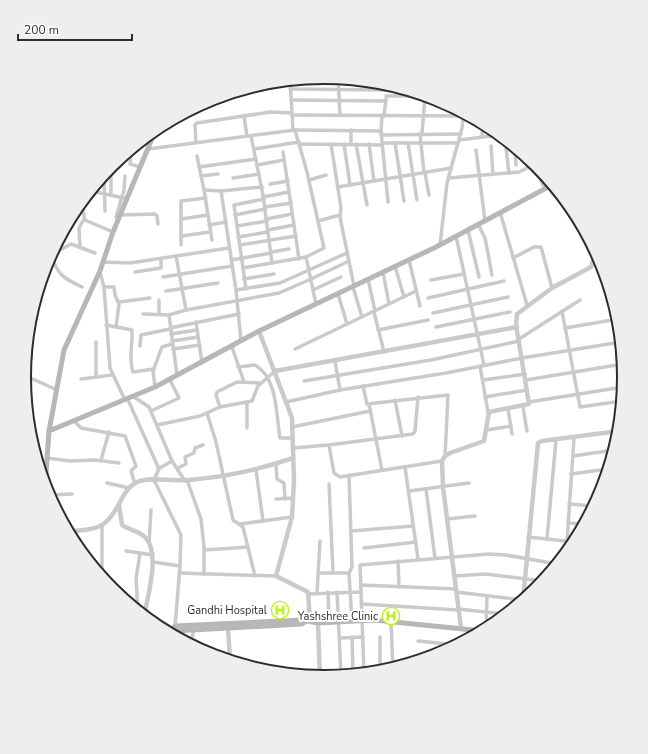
<svg xmlns="http://www.w3.org/2000/svg" width="648" height="754" font-family="'Nunito Sans',sans-serif">
<rect width="100%" height="100%" fill="#fff"/>
<g fill="none" stroke-linecap="round" stroke-linejoin="round">
<g stroke="#cacaca" stroke-width="3.5">
<polyline points="310,78 346,79"/>
<polyline points="338,78 340,115"/>
<polyline points="290,80 293,130"/>
<polyline points="290,89 387,90"/>
<polyline points="386,96 425,96"/>
<polyline points="291,100 386,101"/>
<polyline points="292,115 464,116"/>
<polyline points="244,116 247,136"/>
<polyline points="384,116 386,99"/>
<polyline points="295,130 381,131 388,202"/>
<polyline points="381,131 382,116"/>
<polyline points="420,134 424,173"/>
<polyline points="422,134 425,96"/>
<polyline points="382,135 461,134"/>
<polyline points="251,136 263,195 272,263"/>
<polyline points="482,137 483,123"/>
<polyline points="459,140 499,135"/>
<polyline points="505,140 509,173"/>
<polyline points="196,143 195,125 197,123 270,112 292,113"/>
<polyline points="382,143 458,143"/>
<polyline points="395,143 404,201"/>
<polyline points="408,143 417,200"/>
<polyline points="299,144 382,145"/>
<polyline points="331,144 341,208 340,217 354,286"/>
<polyline points="344,144 350,185"/>
<polyline points="351,144 351,130"/>
<polyline points="356,144 367,205"/>
<polyline points="369,144 374,181"/>
<polyline points="491,146 493,174"/>
<polyline points="515,147 516,165"/>
<polyline points="131,149 130,164 140,167"/>
<polyline points="148,149 295,130 307,172 324,248 306,257 316,304"/>
<polyline points="254,149 299,142"/>
<polyline points="476,150 485,221"/>
<polyline points="283,152 299,259"/>
<polyline points="197,156 204,190 221,191 236,290 241,341"/>
<polyline points="257,165 284,160"/>
<polyline points="533,165 545,189"/>
<polyline points="199,167 256,159"/>
<polyline points="425,173 429,195"/>
<polyline points="201,176 218,174"/>
<polyline points="233,178 259,174"/>
<polyline points="449,178 519,172 535,164"/>
<polyline points="104,179 105,211"/>
<polyline points="309,180 326,175"/>
<polyline points="270,184 288,181"/>
<polyline points="338,187 451,168"/>
<polyline points="204,190 212,240"/>
<polyline points="91,191 124,198"/>
<polyline points="221,191 262,187"/>
<polyline points="111,195 111,175"/>
<polyline points="263,197 289,192"/>
<polyline points="81,202 85,220 113,232"/>
<polyline points="265,207 291,203"/>
<polyline points="500,212 527,305"/>
<polyline points="120,215 155,214 157,216 158,224"/>
<polyline points="235,215 265,209"/>
<polyline points="116,217 124,190 125,176"/>
<polyline points="181,219 208,215"/>
<polyline points="266,219 292,214"/>
<polyline points="318,221 340,215"/>
<polyline points="478,224 485,238 492,275"/>
<polyline points="209,225 226,222"/>
<polyline points="237,226 267,221"/>
<polyline points="268,230 294,225"/>
<polyline points="468,230 479,277"/>
<polyline points="181,236 210,232"/>
<polyline points="456,236 484,365"/>
<polyline points="238,237 268,232"/>
<polyline points="181,245 181,201 206,198"/>
<polyline points="240,245 296,236"/>
<polyline points="440,245 447,183 462,128 464,113"/>
<polyline points="80,247 79,228 84,219"/>
<polyline points="271,252 289,249"/>
<polyline points="51,255 71,244 95,253"/>
<path d="M51,255C58,275 63,278 82,287"/>
<polyline points="176,256 186,310"/>
<polyline points="513,258 534,247 541,247 552,288"/>
<polyline points="231,260 271,253"/>
<polyline points="409,260 420,306"/>
<polyline points="103,262 130,263 229,248"/>
<polyline points="395,266 404,297"/>
<polyline points="243,268 306,257"/>
<polyline points="100,272 104,287 110,368 125,400"/>
<polyline points="135,272 161,268 161,259"/>
<polyline points="383,272 389,304"/>
<polyline points="163,277 232,266"/>
<polyline points="244,279 274,274"/>
<polyline points="311,279 349,261"/>
<polyline points="368,279 375,311"/>
<polyline points="431,280 464,274"/>
<polyline points="104,287 114,287 115,295 119,304 116,327"/>
<polyline points="353,287 362,317"/>
<polyline points="246,289 234,205 264,199"/>
<polyline points="236,290 280,283 347,253"/>
<polyline points="313,290 341,277"/>
<polyline points="166,291 218,283"/>
<polyline points="338,294 347,324"/>
<polyline points="428,298 504,281"/>
<polyline points="159,300 159,314"/>
<polyline points="119,302 150,298"/>
<polyline points="562,311 580,407 622,401"/>
<polyline points="374,312 384,352"/>
<polyline points="433,313 508,297"/>
<polyline points="143,314 169,315"/>
<polyline points="196,322 202,363"/>
<path d="M106,325L132,330C133,345 128,358 133,372L154,369"/>
<polyline points="436,327 510,312"/>
<polyline points="170,328 239,314"/>
<polyline points="565,328 618,319"/>
<polyline points="378,330 428,320"/>
<polyline points="171,334 197,330"/>
<polyline points="519,339 580,300"/>
<polyline points="172,341 198,337"/>
<polyline points="96,342 96,377"/>
<polyline points="140,346 141,335 170,329"/>
<polyline points="232,347 244,382"/>
<polyline points="173,349 200,345"/>
<polyline points="295,349 416,291"/>
<polyline points="335,361 340,390"/>
<polyline points="480,366 488,412"/>
<path d="M238,367L255,365C278,378 276,415 280,438H292"/>
<polyline points="24,375 57,390"/>
<polyline points="177,375 169,315 186,310 279,293 311,279"/>
<polyline points="81,379 112,375"/>
<polyline points="483,380 525,374"/>
<polyline points="526,380 623,364"/>
<polyline points="304,381 431,360 519,341"/>
<polyline points="363,386 367,404 448,395 445,456"/>
<polyline points="155,387 153,371 162,347 172,344"/>
<polyline points="134,397 149,407 172,461 185,481"/>
<polyline points="418,397 415,431 413,434 329,445 334,473 340,477 442,461"/>
<polyline points="485,397 527,390"/>
<polyline points="128,400 159,469 154,480 181,535 180,566"/>
<polyline points="395,400 402,436"/>
<polyline points="286,402 340,390 446,373 522,358 621,342"/>
<polyline points="529,402 623,387"/>
<polyline points="369,404 382,470"/>
<polyline points="220,407 216,395 217,392 237,382 260,383"/>
<polyline points="523,407 527,431"/>
<polyline points="508,409 512,434"/>
<polyline points="151,411 179,398 170,380"/>
<polyline points="207,413 216,442 233,520 243,527 255,576"/>
<polyline points="73,420 81,428 125,436 136,466 131,471 135,484"/>
<polyline points="157,425 200,416 220,407 252,401 258,386 275,371"/>
<polyline points="292,427 370,411"/>
<polyline points="247,428 247,402"/>
<polyline points="487,430 511,426"/>
<polyline points="293,448 329,445"/>
<polyline points="573,456 614,450"/>
<polyline points="47,458 70,461 95,460 119,463"/>
<polyline points="101,460 109,432"/>
<polyline points="276,464 277,479 284,483 285,499"/>
<polyline points="405,467 418,559"/>
<polyline points="178,468 186,464 185,457 194,453 195,448 203,445"/>
<polyline points="158,469 172,461"/>
<polyline points="256,470 263,521"/>
<polyline points="571,474 608,469"/>
<polyline points="349,475 352,567 349,573"/>
<polyline points="187,480 201,519 204,547 204,574"/>
<polyline points="107,483 129,488"/>
<polyline points="329,484 333,572"/>
<polyline points="426,489 435,558"/>
<polyline points="409,491 469,483"/>
<polyline points="49,495 72,494"/>
<polyline points="276,499 293,498"/>
<polyline points="569,504 593,506"/>
<polyline points="447,519 475,516"/>
<polyline points="568,523 584,524"/>
<polyline points="240,524 292,517"/>
<polyline points="351,531 413,526"/>
<polyline points="528,537 574,542"/>
<polyline points="547,539 556,440"/>
<polyline points="567,542 574,438"/>
<polyline points="149,543 151,510"/>
<polyline points="364,548 416,542"/>
<polyline points="204,550 248,547"/>
<polyline points="126,551 153,555"/>
<polyline points="398,561 399,587"/>
<polyline points="153,562 180,566 175,626 170,629 164,630"/>
<polyline points="179,573 276,576"/>
<polyline points="319,573 349,573 352,621"/>
<polyline points="454,576 486,574 543,581"/>
<polyline points="102,577 102,527"/>
<polyline points="361,585 456,589"/>
<polyline points="328,592 329,622"/>
<polyline points="337,592 341,675"/>
<polyline points="456,592 522,600"/>
<polyline points="317,593 320,541"/>
<polyline points="309,594 361,592"/>
<polyline points="362,604 458,610"/>
<polyline points="458,609 505,614"/>
<polyline points="138,611 136,579 140,553"/>
<polyline points="391,622 393,668"/>
<polyline points="486,629 487,596"/>
<polyline points="352,637 353,674"/>
<polyline points="380,637 380,672"/>
<polyline points="340,638 363,637"/>
<polyline points="418,641 457,645"/>
<polyline points="190,644 194,630"/>
<polyline points="420,656 429,657"/>
<polyline points="364,673 360,565 489,554 506,555 557,564"/>
</g>
<g stroke="#cacaca" stroke-width="4.5">
<polyline points="259,331 292,418 294,481 292,517 276,576 308,592 310,622"/>
<polyline points="275,371 517,327"/>
<path d="M119,505L122,525C129,530 140,531 146,538C160,554 148,596 144,616"/>
<path d="M68,531C97,530 107,529 121,500C125,493 129,486 137,482C150,476 174,482 189,480C228,476 255,471 293,458"/>
<polyline points="523,600 538,443 542,441 619,431"/>
<polyline points="318,623 320,677"/>
<polyline points="228,628 230,660"/>
<polyline points="461,628 443,487 442,461 445,456 450,453 484,441 489,412 529,404 516,325 517,314 552,288 591,267 594,258 592,245"/>
</g>
<g stroke="#b7b7b7" stroke-width="5">
<polyline points="49,431 64,350 100,271 113,232 156,129"/>
<polyline points="45,487 49,431 155,387 259,331 436,247 552,185"/>
<polyline points="174,631 302,624 305,622"/>
<polyline points="174,635 175,626 302,620 318,623 374,620 483,631"/>
</g>
</g>
<defs>
<symbol id="hospital-ring" viewBox="-11 -11 22 22"><circle r="9.5" fill="#fff" stroke="#bdf320" stroke-width="1.5"/><path d="M-5-5h3v3.5h4V-5h3V5h-3V1.5h-4V5h-3Z" fill="#bdf320"/></symbol>
</defs>
<g fill-rule="evenodd">
<use href="#hospital-ring" x="270" y="600" width="20" height="20"/>
<use href="#hospital-ring" x="381" y="606" width="20" height="20"/>
</g>
<g text-anchor="middle" dominant-baseline="central" stroke-width="4" stroke-linejoin="round" paint-order="stroke">
<g font-size="11" fill="#2d2d2d" stroke="#fff" text-anchor="end">
<text x="267" y="610">Gandhi Hospital</text>
<text x="378" y="616">Yashshree Clinic</text>
</g>
</g>
<path d="M0 0H648V754H0ZM31 377a293 293 0 1 1 586 0a293 293 0 1 1-586 0Z" fill="#eee" fill-rule="evenodd"/>
<path fill="none" stroke="#2d2d2d" stroke-width="2" d="M31 377a293 293 0 1 1 586 0a293 293 0 1 1-586 0Z"/>
<path d="M18 34v6h114v-6" fill="none" stroke="#2d2d2d" stroke-width="2"/>
<text x="24" y="34" font-size="12" fill="#2d2d2d" stroke="#ffffff" stroke-width="3" paint-order="stroke">200 m</text>
</svg>
